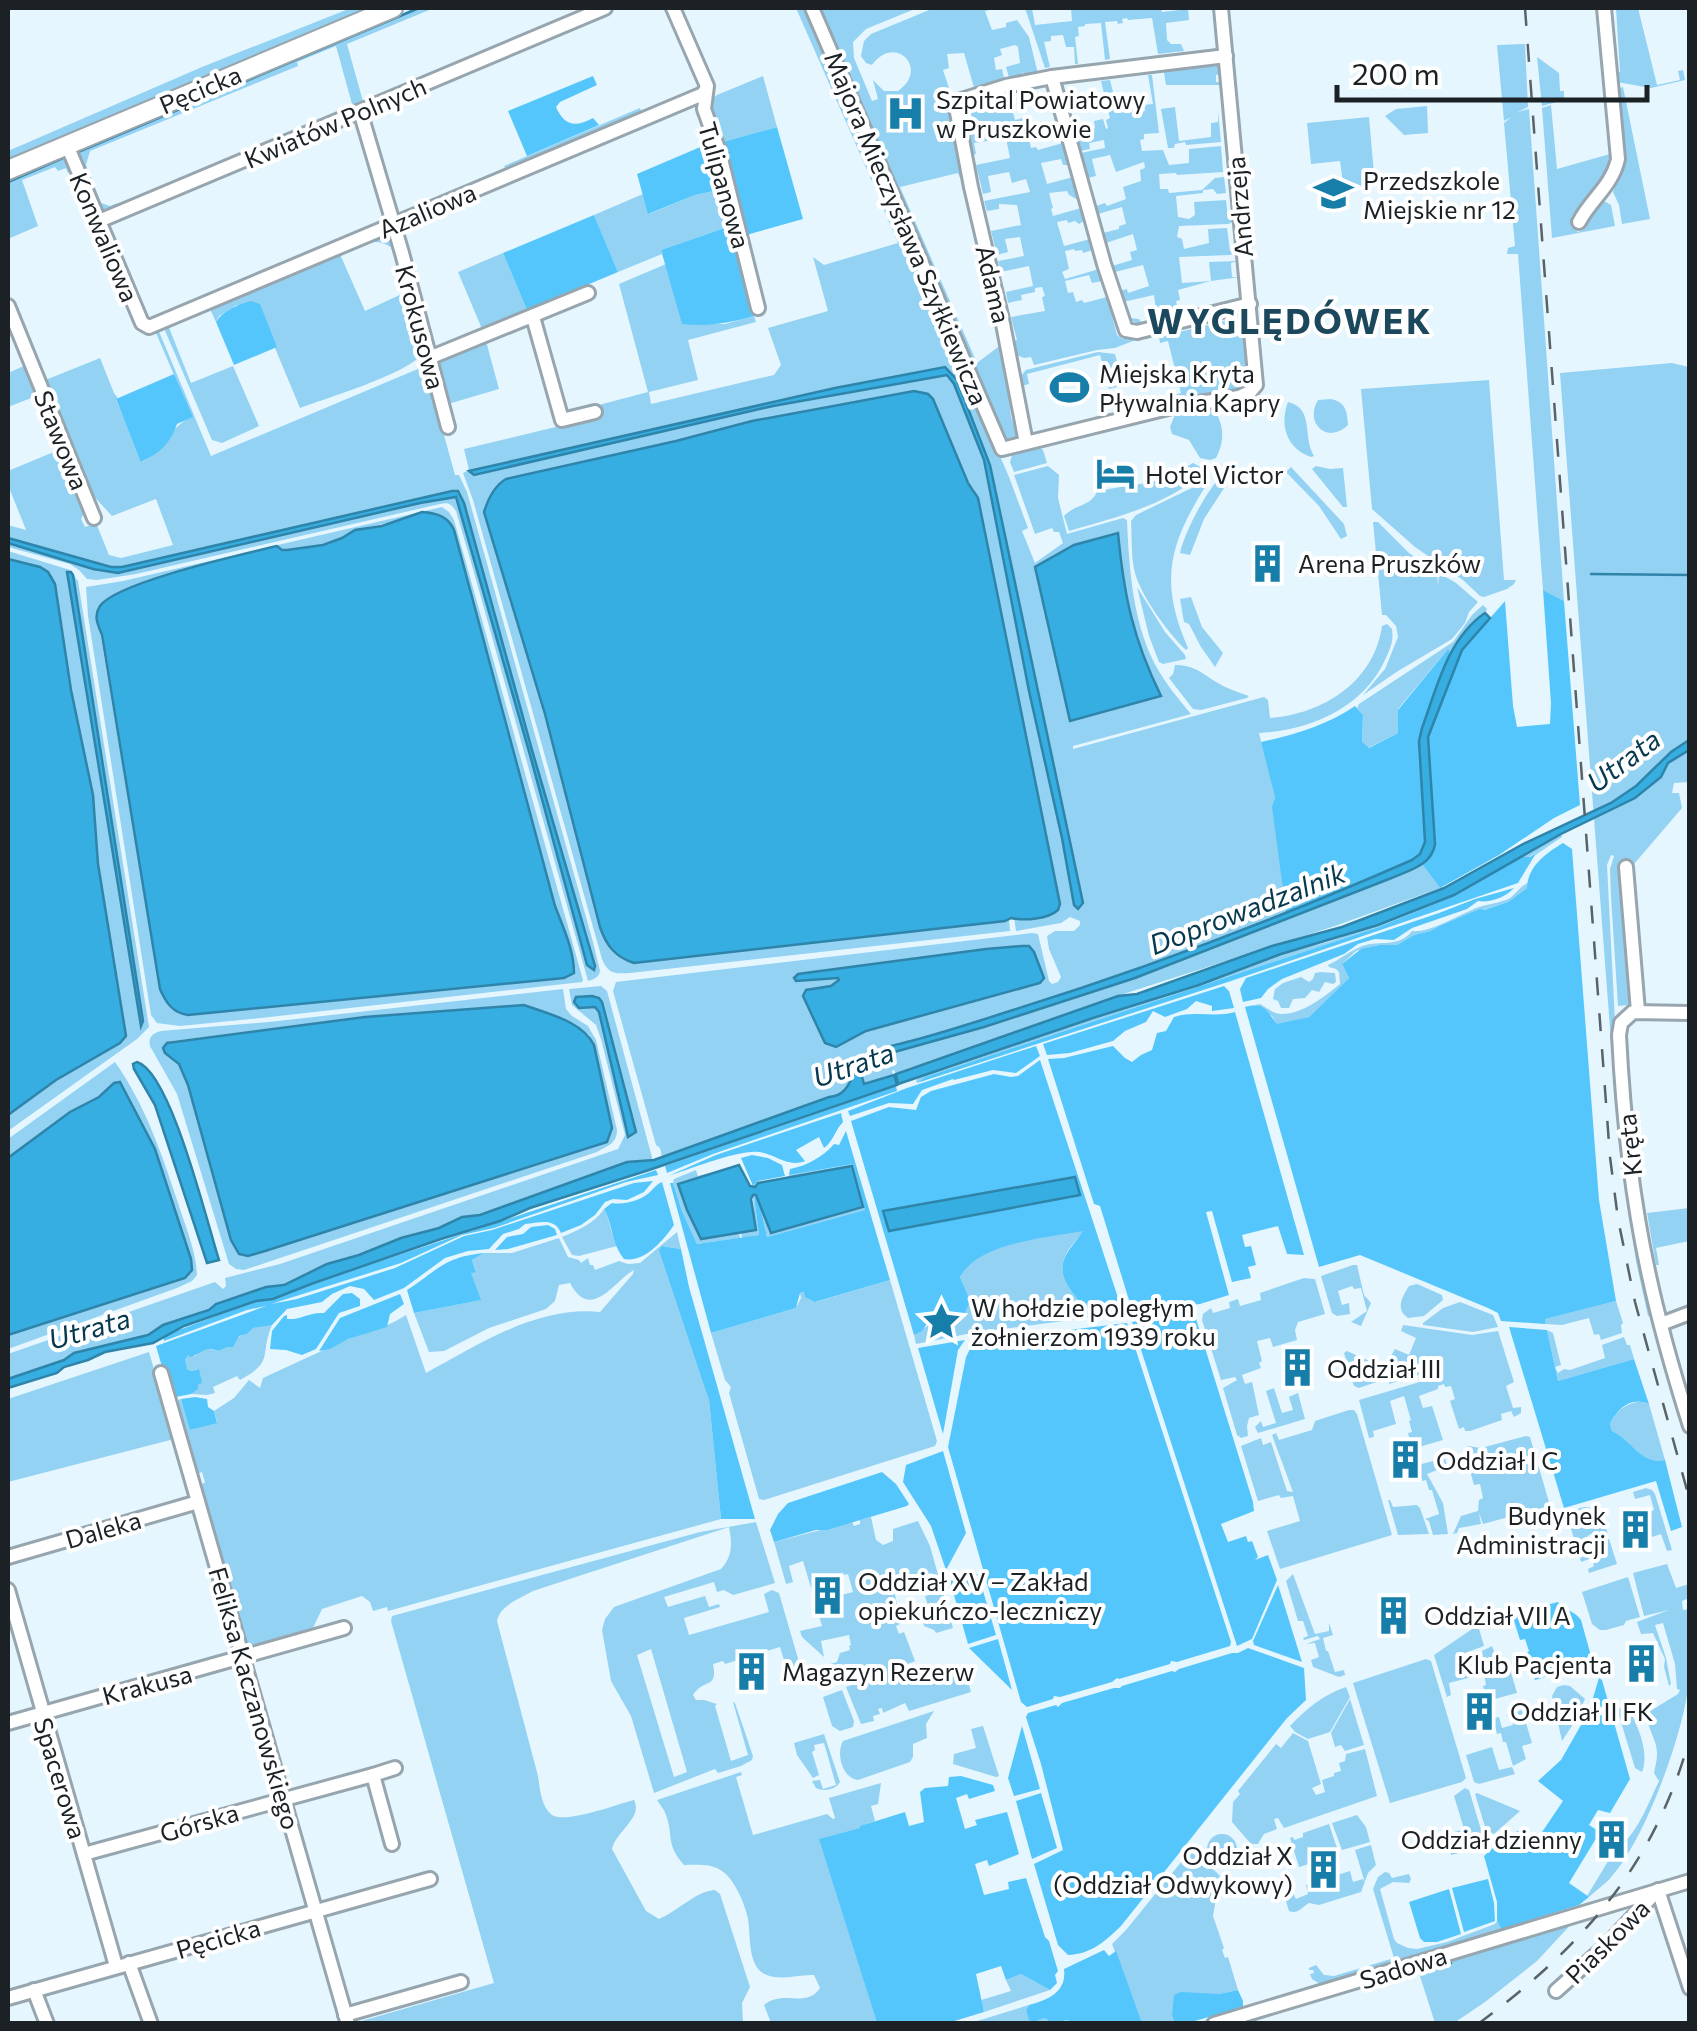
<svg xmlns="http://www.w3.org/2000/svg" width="1697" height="2031" font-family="Commissioner,sans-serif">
<rect width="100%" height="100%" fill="#e6f6ff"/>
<g fill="#93d2f3" fill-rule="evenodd">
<polygon points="351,8 381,8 8,165 8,151 202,67"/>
<polygon points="415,8 434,8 347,44 364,105 355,109 352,104 336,46 297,62 298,66 90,151 86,165 101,203 110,206 118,203 119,208 105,213 101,212 75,151"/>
<polygon points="796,8 807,8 885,187 878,195"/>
<path d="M818,8H917L866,29L853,42L854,58L872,101L878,99L873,80L884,91H898C930,69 895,33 872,65L866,63L861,56L864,41L871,34L934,8H998L985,11L992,30L1006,27V23L1017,20L1029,37L1038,74L1024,77L1022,71V78L1010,81L1006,67L1020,63L1018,47L1015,45L1000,49L1002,55L994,58L996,70L1002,69L1005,82L975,91L964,53L947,54L949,68L943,70L952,97L950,99L963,177L960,178L958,173L900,187L977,363L1002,344C1004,358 1007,372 1009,386C1011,403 1007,419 1019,433L1017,440H1007L1002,435Z"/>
<polygon points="1025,8 1032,8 1035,25 1072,21 1071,8 1161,8 1162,12 1188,9 1189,20 1166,23 1167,40 1171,44 1181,44 1184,51 1158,54 1152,18 1128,20 1127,18 1122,19 1123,23 1118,24 1117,21 1105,22 1110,59 1105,60 1101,23 1085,24 1085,26 1078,27 1079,36 1075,37 1078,64 1075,64 1074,47 1066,47 1063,35 1051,36 1051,41 1044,42 1050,67 1045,68"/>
<polygon points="1616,8 1638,8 1657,85 1680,80 1678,71 1683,70 1685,80 1651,88 1617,82 1613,73 1620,72"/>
<polygon points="1525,44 1528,107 1518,112 1529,109 1564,601 1543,590 1518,254 1507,254 1508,248 1515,246 1504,123 1511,117 1504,121 1497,45"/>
<polygon points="1537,57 1559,73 1560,91 1564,91 1564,100 1542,106"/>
<polygon points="1217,62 1221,65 1221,74 1216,75 1216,82 1223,82 1221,85 1166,85 1163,67"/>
<polygon points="1148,75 1152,75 1159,133 1144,134 1144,139 1140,140 1142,151 1163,150 1169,165 1189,163 1189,149 1221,146 1223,172 1177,175 1176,173 1159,174 1160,189 1168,189 1169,193 1202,190 1215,178 1224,177 1226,193 1217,194 1213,189 1203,190 1203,193 1176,196 1178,217 1189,219 1195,215 1194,202 1226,200 1228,219 1235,219 1234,222 1228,224 1179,226 1177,237 1182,239 1184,249 1209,243 1208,229 1227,228 1230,251 1238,252 1230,255 1179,257 1182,283 1211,281 1209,262 1238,261 1231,263 1232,277 1240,277 1211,281 1178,290 1180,300 1176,301 1179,315 1139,325 1128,318 1126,312 1128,311 1130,318 1139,319 1141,322 1157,318 1154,295 1123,302 1119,291 1127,289 1128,293 1149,286 1143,265 1115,272 1112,266 1132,260 1130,252 1137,250 1133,234 1106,243 1103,233 1119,229 1119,226 1126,224 1122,207 1098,214 1096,206 1105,203 1107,206 1126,199 1123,187 1141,181 1140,170 1145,168 1144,162 1116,172 1110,155 1092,159 1096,176 1088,178 1081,153 1105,148 1104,140 1089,143 1090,149 1080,151 1076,134 1095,128 1094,121 1103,119 1106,129 1108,128 1106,120 1110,118 1101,81 1110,80 1114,96 1123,100 1125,113 1145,111 1144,105 1153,104"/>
<polygon points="763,76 777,127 719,143 706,104 717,95"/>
<polygon points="1623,87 1650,219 1622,224 1619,205 1613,192 1622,168 1623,151 1614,89"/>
<polygon points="1008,95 1015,120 1027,117 1029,124 1043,121 1045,127 1032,130 1033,133 1028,135 1031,148 1036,147 1038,150 1063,143 1069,165 1063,165 1061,159 1041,163 1047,184 1073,177 1080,201 1069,195 1067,191 1049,193 1053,208 1051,209 1053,216 1081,208 1085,220 1079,224 1075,221 1068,223 1067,220 1057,222 1064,246 1090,239 1093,250 1083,253 1082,250 1075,251 1074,249 1065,251 1069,269 1062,272 1065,279 1099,269 1102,281 1092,283 1089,275 1065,281 1068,293 1073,292 1076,302 1082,300 1084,303 1107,297 1117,335 1123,339 1126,335 1238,309 1246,316 1243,317 1244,325 1227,316 1133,341 1115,348 1097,350 1034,365 1031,357 1024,358 1014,354 1011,342 1017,340 1011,317 1045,311 1042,297 1045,296 1042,287 1035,288 1035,292 1021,295 1022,300 1008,303 1006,292 1033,286 1029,266 1001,272 998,261 1024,256 1020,237 1005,239 1008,252 997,255 991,231 1021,225 1017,205 999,204 999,209 987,211 984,201 1030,192 1026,179 1012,183 1009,172 988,176 991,192 983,194 976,165 1010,158 1006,138 974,143 976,154 973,155 964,111 966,107"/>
<path d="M1551,105L1557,169L1610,154L1604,176L1571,217V227L1578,232L1585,229C1591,219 1590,206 1604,201L1611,205L1615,226L1552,238L1542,108Z"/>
<polygon points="1427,106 1428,133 1404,135 1385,116 1396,109"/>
<polygon points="1175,107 1179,141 1211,137 1211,123 1218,122 1218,111 1221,142 1186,145 1185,142 1175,144 1174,148 1168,148 1161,109"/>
<polygon points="640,108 642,114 507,171 504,166"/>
<polygon points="1369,117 1375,185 1350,188 1343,182 1340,161 1311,164 1307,123"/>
<polygon points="63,156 73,172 68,173 66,168 58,171 55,167 22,180 38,226 8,239 8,180"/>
<polygon points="724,189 733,225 661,250 662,254 618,272 594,215 643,194 649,214 695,195"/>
<path d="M881,203L891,204L1009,477L1028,528L1022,531L1035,563L1063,543L1059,532H1054L1052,528L1035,534L1014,475L1048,466L1059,475L1058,498L1067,534L1123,518L1127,520C1129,565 1132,612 1150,654C1160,677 1176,696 1191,714L1073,746V749L1264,697L1268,700L1270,718C1323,714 1374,682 1382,626L1387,624L1392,629C1394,641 1390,649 1385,660C1363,708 1309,731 1259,733L1275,798L1273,807L1286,912C1152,964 1017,1013 878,1050C853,1061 857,1082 841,1095L662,1157L660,1148L656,1145L613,991L616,982L1032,933L1038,934L1049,981L1052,984L1058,982L1061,977L1049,949L1047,936L1055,931H1074L1080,925V921L1070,917L1061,923L1016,931L1014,917L1018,919C1036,917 1050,920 1060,904L980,507L974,489L968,483L937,408L928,394L914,391L752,421L676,441L506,479L487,502L484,512L545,714L600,927C606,945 615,957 634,963L1005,921L1009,918L1010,931L630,973C615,974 608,974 602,959L473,500L463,473L469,470L464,449L597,417L595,406L648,392L619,284L666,264L682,323L725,324L754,316L756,322L688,340L698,380L649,392L651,404L774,375L781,365L768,328L828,311L813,257L824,265L898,243ZM945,367L957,380L990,465L1047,731L1082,906L1062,838L1044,758L984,460L954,384L946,375L773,406L474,475L473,470ZM1118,534C1124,594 1134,641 1161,696L1074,545ZM1029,946L1034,952L1043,981L1040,983L866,1031L843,1044L814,1018L803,996C817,984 828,991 839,980L838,978L797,981L798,974L986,949Z"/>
<path d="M386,232L395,239L407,292L404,294L421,355C406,374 327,398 300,408L275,348L277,346L237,305L219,316L216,322L209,307L339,252L365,311L404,293L391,247C378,240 372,241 358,247V244Z"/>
<polygon points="503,253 527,310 482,329 458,272"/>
<path d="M1228,320L1241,330L1242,335L1248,334C1250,354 1258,380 1239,391L1178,401L1174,395L1181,393L1168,341L1160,343L1159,337Z"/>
<polygon points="168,325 191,383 233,366 259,426 222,443 212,440 163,326"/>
<path d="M158,329L211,456L425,366L455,475H459L467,492L593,942L600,971C599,977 595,979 588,981L473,569L456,511C451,504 449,502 440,504L136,574L97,580L87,579L79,570L70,564L8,547V543L93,569L118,573L420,503L456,497L530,755L587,965L595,966L532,750L464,504L458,491H452L122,567H111L8,538V525L26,530L8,485V471L61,449L86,509L81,519L85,527L96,523L109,555L121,558L173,545L156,499L112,516L88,490L43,381L100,358L114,393L118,398L116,400L142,462C164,451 168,427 192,417L156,333H153L152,331Z"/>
<polygon points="486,341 499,389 448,404 435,358"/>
<polygon points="1098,352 1115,354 1123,384 1121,386 1109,389 1100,355 1027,374 1029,384 1022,386 1020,377 1026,370"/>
<polygon points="1672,363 1689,367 1689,782 1674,783 1672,793 1679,793 1682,808 1634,864 1635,876 1633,864 1631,863 1633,1001 1629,1005 1618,1006 1611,897 1610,869 1614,856 1611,855 1607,865 1616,1041 1653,1315 1648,1316 1636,1261 1619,1146 1560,373"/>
<polygon points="26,365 39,395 8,407 8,373"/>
<polygon points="1489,380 1504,580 1516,580 1514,584 1507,589 1484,597 1480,596 1463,580 1415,547 1372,509 1361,389"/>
<path d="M1331,399C1346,402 1347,412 1348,425C1327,445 1304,423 1318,400Z"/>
<path d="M1288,402C1315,409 1302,436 1314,456L1311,457C1287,449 1279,425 1288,402Z"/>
<path d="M1211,406C1224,422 1226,439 1216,458L1210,460L1200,458L1189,440L1172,434L1170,427L1176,412Z"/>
<polygon points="1036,445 1043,450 1047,463 1014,472 1010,462 1013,452"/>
<path d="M1193,463L1206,470C1169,505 1117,517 1069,531L1064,516C1075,504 1090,507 1097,492C1117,486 1136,486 1155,481C1169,478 1181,470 1193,463Z"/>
<path d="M1235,465H1239L1204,519L1190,555L1180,553C1185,530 1214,474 1235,465Z"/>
<polygon points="1316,466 1330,469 1343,468 1347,507 1343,507 1312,469"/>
<polygon points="1291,467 1344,524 1347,536 1341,539 1319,506 1286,472"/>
<path d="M1202,483L1205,487C1169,545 1159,582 1188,648L1186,650C1168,633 1139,594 1134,569C1131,553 1132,537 1131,521L1136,515Z"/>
<path d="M442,507L449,512L454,520L583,980L582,982L261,1018L180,1026L157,1023L151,1015L88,616L86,587L123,581ZM402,520L451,524L454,530L555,906L566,936L570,976L188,1015C175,1013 165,1001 160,989L99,626L104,602L129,589L156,579L206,564L323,545L342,538L355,530Z"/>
<polygon points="1373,522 1378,522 1409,553 1437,572 1438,586 1439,573 1456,583 1478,602 1469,612 1465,623 1452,639 1398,671 1363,695 1385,669 1398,637 1396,626 1386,615 1382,615"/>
<path d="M8,551L70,570L78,581L149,1027L137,1039L8,1131V1115L56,1080L120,1043L124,1031L98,864L93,795L48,572C36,564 22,563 8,559ZM71,572L143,1021L141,1026L67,577Z"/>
<polygon points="1137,587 1165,632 1185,655 1186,659 1163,664 1159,662 1149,636"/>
<polygon points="1191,597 1202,627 1223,653 1215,667 1201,647 1189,624 1184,622 1180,599"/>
<polygon points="1483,605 1487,609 1485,613 1465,631 1450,652 1447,650 1398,709 1398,733 1368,748 1362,743 1363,715 1357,708 1359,704 1453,642 1472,615"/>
<path d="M1175,665C1193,665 1201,672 1216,682C1226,688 1237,692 1249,696L1247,698L1201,710L1193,709L1169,678L1173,674Z"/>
<polygon points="1561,834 1562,837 1529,857 1522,857 1449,898 1379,927 925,1077 917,1083 916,1080 924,1075 950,1068 1093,1018 1199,985 1281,954 1328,942 1419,910 1454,895"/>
<polygon points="1422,864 1440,888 1335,926 1114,997 1085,1009 984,1042 924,1066 912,1067 896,1074 894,1070 892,1071 893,1075 864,1084 861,1073 870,1062 880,1056 984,1027 1135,978 1389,879"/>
<path d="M1528,883L1527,888L1508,902L1483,910H1479L1439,926L1432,931L1414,935L1397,945H1378L1356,951L1342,964L1349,978L1309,1017L1277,1025L1272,1016L1255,1005L1245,1007L1260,1004C1267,1008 1274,1014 1282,1014C1303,1014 1325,996 1340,984L1339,972L1336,969L1329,967L1328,965C1339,960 1347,953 1358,948C1377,938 1397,950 1412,931C1431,933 1460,914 1479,907C1488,904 1501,903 1510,898C1518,892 1519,887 1528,883Z"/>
<polygon points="1321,972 1335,973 1336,982 1333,984 1325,982 1319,992 1312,990 1305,998 1293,999 1289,1008 1281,1008 1278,1001 1273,999 1275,989 1283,983 1301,977 1309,982 1313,979 1315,973"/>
<polygon points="601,986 607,991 653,1161 627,1162 479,1215 462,1217 439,1228 401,1238 359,1255 327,1264 284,1285 266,1287 216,1304 209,1310 163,1325 148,1335 74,1353 64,1360 8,1379 8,1354 215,1282 223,1289 226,1286 225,1278 280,1264 618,1149 625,1135 601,1039 596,1025 572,1005 569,989"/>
<path d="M563,989L566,1009L572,1016L588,1026L596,1040L617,1130C617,1143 608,1146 597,1152L244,1270L236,1269L229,1264L177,1094L150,1046C148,1038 152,1033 161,1031L269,1022ZM524,1005L576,1026L589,1035L612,1128L188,1085L172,1041L365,1017Z"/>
<path d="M115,1062C146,1106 162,1155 179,1206C186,1228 196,1251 197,1275L192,1281L177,1288L8,1349V1335L192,1265L155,1149L120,1082L114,1083L99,1097L70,1112L8,1158V1139Z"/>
<polygon points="854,1164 866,1210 767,1237 759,1201 754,1196 759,1235 742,1238 741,1233 755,1230 753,1195 756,1194 772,1233 789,1175"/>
<polygon points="696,1170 698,1176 722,1170 678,1183 687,1210 701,1239 739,1233 740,1238 697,1244 682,1211 673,1183 674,1179"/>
<polygon points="1689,1208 1689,1241 1656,1248 1659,1265 1656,1265 1647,1213"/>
<path d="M604,1209C611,1222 610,1233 617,1246L579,1256L572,1255L562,1237C578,1230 594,1224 604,1209Z"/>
<path d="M1085,1230C1068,1249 1053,1263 1070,1289C1075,1297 1080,1301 1083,1310L1079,1319L972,1333L916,1344L914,1335L968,1298L960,1277C980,1241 1048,1237 1085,1230Z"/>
<path d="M677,1232L681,1249L663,1246L709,1400L721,1519L388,1611L387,1607L373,1611L370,1602L362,1596L322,1609L313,1628L244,1647L200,1491L201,1485L205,1482L202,1472L197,1474L194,1470L172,1402L181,1399L191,1430L217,1422L214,1411L234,1398L249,1380L260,1388L263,1378C291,1365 319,1352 348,1339C370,1330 384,1329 406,1315L426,1373C479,1344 537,1306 600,1312L633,1274L634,1270C615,1280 591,1323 570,1283L559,1285L555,1301L546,1309L489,1328L444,1351L429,1352L414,1313L480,1300L470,1271H476L472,1260L484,1253H512L559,1238L568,1257L579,1260L581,1263L588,1258L590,1265H593L595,1270L619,1261L628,1264L640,1263Z"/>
<polygon points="1353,1265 1357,1265 1364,1295 1371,1303 1361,1326 1351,1322 1367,1311 1361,1288 1354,1289 1352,1286 1338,1291 1342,1305 1349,1303 1350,1314 1337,1316 1332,1313 1321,1276"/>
<polygon points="1304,1278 1315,1279 1325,1314 1298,1322 1295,1330 1297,1340 1273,1347 1270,1338 1257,1341 1262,1361 1259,1363 1261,1368 1242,1375 1245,1384 1252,1382 1259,1415 1249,1418 1247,1426 1248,1436 1241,1438 1237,1435 1223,1388 1237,1380 1235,1377 1221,1380 1202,1320 1203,1314 1211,1308 1213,1313 1230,1308 1229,1302 1238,1299 1240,1306 1261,1300 1260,1293"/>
<polygon points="890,1280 937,1441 935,1446 764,1500 759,1499 729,1393 731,1387 725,1380 711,1333 796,1308 801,1298 800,1293 804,1292 816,1302"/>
<path d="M1417,1284L1442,1295L1443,1300L1424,1316L1408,1318C1395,1309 1402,1297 1409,1286Z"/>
<polygon points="1616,1301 1623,1323 1621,1325 1622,1333 1601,1340 1599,1334 1594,1335 1589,1318 1562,1325 1545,1324 1544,1319"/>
<polygon points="1460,1302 1493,1315 1498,1327 1473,1332 1423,1325 1423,1323 1443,1308"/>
<path d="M266,1325H272C259,1356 275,1361 240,1380L237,1376L213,1387L215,1393L207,1395L191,1394L197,1389L198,1385L201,1383L197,1369L191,1371C184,1369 184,1360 187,1355L195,1356C203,1349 207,1347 218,1351C228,1346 236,1335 247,1334L252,1328Z"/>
<polygon points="1403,1325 1472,1335 1498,1331 1514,1382 1506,1386 1513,1408 1521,1407 1521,1413 1514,1417 1511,1411 1501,1414 1502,1420 1470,1431 1465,1431 1464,1427 1459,1429 1450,1401 1455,1399 1451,1386 1445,1387 1444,1384 1438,1386 1438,1389 1419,1396 1423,1408 1432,1406 1443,1440 1412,1449 1408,1433 1412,1432 1409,1421 1411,1420 1404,1396 1390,1401 1396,1424 1373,1431 1374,1437 1369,1438 1359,1400 1440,1376 1438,1369 1389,1384 1393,1372 1387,1363 1395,1349 1409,1355 1416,1338 1401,1331"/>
<polygon points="1547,1330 1553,1333 1561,1365 1555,1367 1558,1373 1564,1369 1570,1370 1605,1358 1602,1345 1624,1337 1627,1345 1630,1345 1634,1359 1558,1381"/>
<polygon points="1347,1351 1383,1367 1385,1379 1359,1388 1354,1386 1344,1353"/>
<polygon points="149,1352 174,1439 8,1482 8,1399"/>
<polygon points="1274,1388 1282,1413 1293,1410 1289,1397 1298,1393 1305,1419 1258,1433 1255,1427 1261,1421 1263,1427 1276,1423 1266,1391"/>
<path d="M1642,1401L1649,1404L1665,1460C1641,1465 1632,1440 1612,1431L1610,1424C1617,1410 1626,1403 1642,1401Z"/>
<polygon points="1349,1410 1354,1410 1357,1414 1392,1535 1280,1569 1267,1531 1300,1521 1293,1496 1281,1498 1279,1495 1258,1501 1241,1446 1261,1438 1263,1445 1271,1442 1287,1491 1293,1492 1272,1435 1276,1433 1279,1440 1312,1430 1315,1421"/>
<polygon points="1526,1436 1530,1437 1551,1509 1548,1510 1545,1507 1483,1524 1479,1513 1481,1524 1459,1528 1457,1533 1453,1534 1461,1516 1478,1511 1479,1500 1483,1498 1480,1484 1474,1485 1466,1457 1470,1455 1468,1446 1481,1448"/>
<polygon points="1445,1458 1447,1466 1427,1474 1443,1503 1448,1534 1433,1535 1429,1521 1425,1519 1439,1514 1432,1490 1429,1490 1426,1480 1422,1481 1418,1465"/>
<polygon points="1646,1488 1652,1490 1655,1494 1672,1550 1667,1551 1661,1534 1652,1537 1645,1514 1654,1510 1650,1495 1635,1499 1633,1492"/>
<polygon points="1388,1500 1390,1500 1393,1507 1417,1505 1420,1508 1429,1534 1398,1535"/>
<path d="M1584,1507C1602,1508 1604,1521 1608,1535L1598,1538L1591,1534L1585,1538L1583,1543L1576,1545L1566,1512Z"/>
<polygon points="871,1517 876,1540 883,1545 893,1541 893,1529 918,1521 930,1546 953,1628 936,1633 934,1630 924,1626 921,1608 928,1606 925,1596 937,1593 932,1573 905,1581 903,1575 891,1579 902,1623 896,1626 899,1634 904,1632 915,1661 903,1666 916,1684 935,1679 937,1683 946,1675 965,1670 971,1692 909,1711 905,1703 883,1713 882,1708 878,1709 880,1714 873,1716 874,1721 861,1724 846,1687 859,1682 853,1666 814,1679 810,1670 837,1662 840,1653 850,1650 849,1646 851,1645 849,1635 821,1641 824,1657 802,1637 800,1631 822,1626 813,1596 817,1595 819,1601 853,1592 848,1574 814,1583 816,1590 812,1591 803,1561 789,1566 793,1582 786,1584 774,1542 852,1522 854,1526 860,1524 860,1520"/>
<path d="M756,1522L775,1583L733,1595L724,1590L717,1592L714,1582L664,1597L668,1607L705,1596L709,1607L719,1604L720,1607L684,1618L689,1635L769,1612L764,1594L772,1590L779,1593L801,1669L796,1677L790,1680L780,1647L725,1664L723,1661L713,1664C718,1690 704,1678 693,1695L696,1700H704L717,1704L715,1706L731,1761L748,1755L733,1702L735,1703L753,1756L752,1760L741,1766L718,1773L715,1769L654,1793L631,1716L611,1681L602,1630L605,1619L614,1607L721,1569C733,1556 732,1543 729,1527L533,1591C521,1598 500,1605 497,1621L538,1776C540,1789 541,1807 552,1815C565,1824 618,1804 634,1800C643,1818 617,1830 612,1849L646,1911L659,1919C678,1911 696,1891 715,1890L720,1894L750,1987L742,2003L743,2023H358V2022L494,1983L391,1621L392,1616L700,1532ZM651,1649L687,1772L674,1777L637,1655Z"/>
<polygon points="1609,1539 1617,1564 1589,1573 1588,1569 1594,1566 1592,1558 1581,1562 1577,1548 1585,1546 1589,1549 1594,1549 1600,1542"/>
<path d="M1667,1564L1676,1588L1689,1584V1598L1682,1601L1683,1610L1690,1609C1690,1635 1691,1662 1688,1688C1682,1737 1645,1839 1612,1876C1606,1884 1596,1890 1589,1897L1587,1896L1619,1843L1622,1845C1640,1827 1648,1804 1659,1781L1654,1773C1655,1767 1657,1761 1657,1755C1658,1740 1646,1728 1647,1713L1678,1694L1680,1690L1677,1689L1675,1664L1663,1623L1655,1625L1666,1658L1671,1684L1669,1686L1664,1667L1665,1659L1653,1633L1641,1634L1637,1622L1669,1610L1644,1616L1633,1573Z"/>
<polygon points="1293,1574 1315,1634 1329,1631 1329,1623 1333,1635 1323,1638 1326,1651 1328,1651 1335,1672 1344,1670 1343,1665 1345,1675 1339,1677 1313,1667 1311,1660 1319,1657 1315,1643 1306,1644 1320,1639 1318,1636 1304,1640 1303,1638 1308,1636 1303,1621 1298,1621 1286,1581"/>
<polygon points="1628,1577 1640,1617 1626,1621 1624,1625 1606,1630 1600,1630 1592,1624 1582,1592"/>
<polygon points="1478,1625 1484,1646 1465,1653 1472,1677 1449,1683 1451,1695 1447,1697 1434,1655"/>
<polygon points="1492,1646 1498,1662 1507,1659 1517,1693 1487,1701 1483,1686 1486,1685 1484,1674 1486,1673 1482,1651"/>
<polygon points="1426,1659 1431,1661 1466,1778 1462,1782 1390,1803 1353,1683"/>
<polygon points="1564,1685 1570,1686 1585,1699 1575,1721 1562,1741 1552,1696 1557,1687"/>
<path d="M1346,1687L1350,1697L1330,1732L1308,1739L1295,1732L1290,1726C1306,1709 1324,1694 1346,1687Z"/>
<polygon points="842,1690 854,1721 853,1727 840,1731 832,1726 823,1697"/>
<polygon points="1350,1699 1364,1745 1345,1751 1341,1745 1335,1747 1331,1733"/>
<path d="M1627,1706C1637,1724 1650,1752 1642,1772L1635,1768L1617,1709Z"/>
<polygon points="1522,1710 1532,1743 1522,1746 1526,1759 1513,1766 1506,1742 1503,1742 1501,1733 1497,1734 1493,1718 1499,1717 1502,1728 1513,1725 1511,1717 1506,1715"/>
<path d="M934,1711L926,1724L927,1738L913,1744V1757L910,1762L858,1780C842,1778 836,1753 843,1741Z"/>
<polygon points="983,1726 999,1776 996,1777 953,1764 954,1754 976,1748 971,1729"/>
<polygon points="1293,1733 1308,1741 1321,1784 1312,1788 1316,1795 1325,1792 1322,1780 1334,1776 1334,1773 1341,1771 1339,1763 1345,1761 1346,1754 1365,1749 1377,1796 1284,1828 1278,1818 1274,1819 1277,1829 1264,1834 1258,1844 1251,1844 1232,1822 1233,1802 1240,1794 1238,1791 1276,1744 1281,1748"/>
<path d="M824,1734L840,1782C836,1790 823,1792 816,1788L812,1781L820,1780L823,1789L836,1785L824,1743L814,1745L815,1750L812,1752L819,1775L813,1778L797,1755L794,1743Z"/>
<polygon points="1492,1747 1499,1770 1512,1767 1515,1774 1479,1784 1474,1782 1466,1755"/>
<path d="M741,1772L742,1775L736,1777L753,1835L827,1814L833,1819L835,1818L829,1798L881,1783L878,1804L871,1806L875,1821L861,1826V1828L820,1839L877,2023H771L764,2005C784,1989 806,2009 820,1988L814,1975C800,1974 781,1981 767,1975C747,1968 751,1936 748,1919C745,1904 735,1880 722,1871C711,1863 696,1865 684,1865C665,1843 674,1837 666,1815C664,1809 660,1805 657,1800Z"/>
<polygon points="1465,1788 1469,1790 1482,1833 1491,1839 1482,1848 1473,1848 1471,1843 1458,1847 1459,1853 1451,1855 1445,1835 1464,1829 1454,1796"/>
<polygon points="1477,1793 1520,1811 1494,1834 1486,1830 1475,1794"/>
<polygon points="1357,1815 1366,1827 1370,1842 1342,1850 1332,1823"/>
<polygon points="1329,1824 1340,1857 1336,1858 1335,1856 1299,1867 1290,1838 1293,1837 1294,1840 1303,1837 1303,1833"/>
<circle cx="1222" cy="1849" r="15"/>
<path d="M1371,1845L1376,1865L1368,1873L1361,1892L1319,1905L1309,1903C1302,1907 1298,1915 1289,1911L1285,1898L1293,1893L1296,1899L1308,1894L1306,1885L1350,1871L1353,1882L1363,1879L1365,1883L1355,1850Z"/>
<path d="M1191,1853C1196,1854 1216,1871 1220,1876L1213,1916L1224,1948L1222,1950L1225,1958L1228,1957L1238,1990L1219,1994H1195L1172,2016L1175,2023H1142L1112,1944L1126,1930L1186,1856Z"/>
<polygon points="1385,1872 1389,1873 1392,1878 1409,1874 1411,1879 1409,1883 1393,1882 1380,1889 1394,1939 1397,1943 1408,1948 1417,1949 1447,1942 1495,1924 1497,1921 1501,1929 1320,1984 1312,1979 1310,1974 1314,1973 1313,1970 1309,1970 1309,1968 1316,1965 1324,1975 1334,1976 1394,1958 1373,1889 1378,1877"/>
<polygon points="1576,1919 1537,1961 1485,2002 1454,2023 1435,2023 1417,1967"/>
<polygon points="1021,1974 1050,1990 984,2012 981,2000 1011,1991 1006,1980"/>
<polygon points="1029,2005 1026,2010 1032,2022 1045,2018 1057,2023 1068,2020 1073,2023 975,2024 974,2022"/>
</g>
<g fill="#54c6fb">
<path d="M593,76L597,85L560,102L556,107C565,127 576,127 593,118L599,125L527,156L508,111Z"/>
<polygon points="777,127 803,219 743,236 719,143"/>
<polygon points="705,145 715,148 724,189 695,195 648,214 637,174"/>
<polygon points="594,215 618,272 527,310 503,253"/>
<path d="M733,225L743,281L754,316C729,323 708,327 682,324L661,250Z"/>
<path d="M251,301L260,304L277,347L234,365L216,322C223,310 238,305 251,301Z"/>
<path d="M174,374L193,417L177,424C170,444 160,453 141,462L116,399Z"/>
<path d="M1543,590L1564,601L1580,805L1554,818L1499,855L1440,888L1422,864C1430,858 1434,854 1435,844L1428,737L1462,650L1505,601L1513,706L1517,727L1550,724L1551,703Z"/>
<path d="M1448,649L1450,652L1419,741L1425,842L1420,854L1412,860L1286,912L1272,807L1275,798L1261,742C1294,735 1327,725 1355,706L1363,715L1362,742L1369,748L1398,733V710Z"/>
<polygon points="1562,837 1535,855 1518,883 1231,981 917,1083 925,1077 1379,927 1449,898 1522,857 1530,857"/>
<path d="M1563,843L1572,849L1599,1200L1616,1301L1545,1319V1324L1501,1321L1498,1313L1488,1308L1360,1255L1319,1267L1245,1007C1266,1002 1266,1011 1277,1024L1309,1017L1349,978L1342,964L1361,949L1379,945H1397L1414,935L1431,931L1439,926L1480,909L1484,910L1508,902L1527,888C1528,866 1545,854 1563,843Z"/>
<path d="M1514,888C1506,897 1490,903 1478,901L1467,909L1412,928L1394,940L1375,939L1358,944L1344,954L1282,979L1268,989L1261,998L1243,1002L1240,989L1246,978L1439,913L1475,899Z"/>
<polygon points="1224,986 1229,991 1234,1008 1212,1011 1212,1006 1196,1001 1187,1009 1165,1017 1153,1011 1146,1022 1125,1031 1113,1041 1070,1053 1047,1055 1043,1044"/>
<path d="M1235,1012L1304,1255L1287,1254L1278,1226L1242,1235L1245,1247L1251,1246L1256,1265L1248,1267L1251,1278L1232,1282L1212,1211L1206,1212L1229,1295L1200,1304L1133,1313L1100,1206L1094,1204L1048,1059L1064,1058L1113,1046L1125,1058L1132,1062L1141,1055L1152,1050L1157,1033L1166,1031L1174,1017C1195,1010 1214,1018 1235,1012Z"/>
<polygon points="1036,1046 1040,1056 1016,1073 993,1070 954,1080 953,1079 922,1090 913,1104 889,1103 850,1116 848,1111 907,1088"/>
<path d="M1040,1060L1123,1313L1079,1319L1083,1310C1080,1301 1075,1297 1070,1289C1052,1262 1070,1251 1083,1231C1046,1238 980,1242 960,1277L970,1301L965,1313L926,1325L922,1331L914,1335L851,1121L889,1107L916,1110L921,1097L931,1091L994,1074L1011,1077L1018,1076Z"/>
<polygon points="896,1086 897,1091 713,1154 667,1173 665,1166"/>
<path d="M841,1113L843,1122C835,1130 833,1142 824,1148L819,1137L796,1150L805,1161C785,1169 773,1150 752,1152C730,1153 690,1169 668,1176L716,1155Z"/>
<path d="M846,1131L890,1280L815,1302L805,1297L804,1292L800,1293L796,1308L711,1333L670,1183H673L682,1211L697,1244L759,1235L754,1196L759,1201L767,1237L865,1210L853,1164L789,1175L790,1169C806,1166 823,1157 834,1144L839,1145Z"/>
<polygon points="752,1155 768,1158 782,1165 785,1176 758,1181 753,1186 741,1158"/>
<path d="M656,1170L658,1175L626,1182L494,1228L462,1235L401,1263L271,1304L297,1299L395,1268L464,1236L492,1230L634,1183L653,1181L644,1192L627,1200L613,1199L605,1202L595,1215L581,1225L561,1233C554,1217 540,1223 525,1224L519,1229L503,1234L489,1249L468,1251L445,1258L404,1288L374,1300L364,1289L350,1286L332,1294L322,1302L287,1309L272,1325L253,1328L247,1334L239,1336L233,1347H227L218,1351C204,1345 202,1354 190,1357L188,1355L185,1360L187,1369L191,1371L199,1369L202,1383L198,1385V1389L191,1394L171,1398L156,1346L266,1306L247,1310L164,1341L163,1336L256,1301L273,1299L311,1284Z"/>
<path d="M662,1182L674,1225C663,1241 644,1263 624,1259C610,1241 614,1227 604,1209L612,1203C624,1205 640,1201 650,1192C654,1188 657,1184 662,1182Z"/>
<polygon points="548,1225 555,1229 557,1235 508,1249 495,1250 507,1237 523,1234 531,1227"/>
<polygon points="662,1246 681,1249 689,1287 755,1519 721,1519 709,1400 659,1250"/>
<path d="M484,1253L472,1260L476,1272L471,1273L481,1300L414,1313L407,1290C438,1270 444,1257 484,1253Z"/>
<path d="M352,1293L360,1299V1306L339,1313L316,1349L302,1355L286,1350L270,1349L272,1331L284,1316L287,1315V1319C302,1320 308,1312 324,1313L343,1294Z"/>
<polygon points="400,1294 404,1304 390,1314 387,1327 348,1339 330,1349 319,1351 340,1318"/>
<polygon points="1188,1314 1194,1316 1196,1319 1253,1502 1254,1511 1221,1524 1228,1542 1246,1536 1248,1542 1252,1541 1258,1557 1255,1560 1268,1555 1277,1580 1252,1639 1237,1646 1132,1322"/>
<polygon points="1127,1323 1231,1642 1230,1646 1177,1662 1171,1661 1170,1664 1119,1679 1117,1678 1112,1682 1060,1697 1054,1696 1053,1699 1027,1707 1021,1702 948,1447 966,1357 971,1347 977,1341"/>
<path d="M1509,1327L1547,1330L1558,1381L1634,1359L1649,1404C1631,1396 1617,1409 1610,1424L1612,1431C1632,1440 1641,1465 1665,1460L1682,1527L1671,1531L1656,1481L1564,1508Z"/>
<polygon points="965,1340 958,1350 943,1434 918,1348"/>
<polygon points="195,1397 207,1399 208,1407 214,1411 217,1423 190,1430 181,1399"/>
<polygon points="943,1451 966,1533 946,1570 931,1526 903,1482 906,1465"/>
<polygon points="882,1472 896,1484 909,1504 907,1506 827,1530 816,1530 774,1542 770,1530 778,1514 788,1503"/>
<polygon points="978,1574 996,1635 968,1644 950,1581"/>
<polygon points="1278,1585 1302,1662 1254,1645 1253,1641"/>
<path d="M1558,1602C1564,1610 1575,1611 1581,1620L1593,1663L1535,1680L1527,1653L1529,1651L1525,1639L1520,1640L1512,1614Z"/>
<polygon points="998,1639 1012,1690 969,1648"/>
<path d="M1248,1648L1304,1668L1306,1700L1287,1718L1121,1926C1105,1941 1092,1954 1068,1955L1058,1945L1034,1864L1063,1850L1041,1764L1026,1717L1028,1713L1056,1705L1058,1707L1062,1703L1114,1688H1120L1122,1686L1172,1671L1175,1672L1179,1669L1232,1653H1238Z"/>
<polygon points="1599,1678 1602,1680 1630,1779 1610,1813 1598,1810 1589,1825 1600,1832 1569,1883 1589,1897 1579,1905 1501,1929 1497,1921 1497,1902 1484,1856 1506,1836 1518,1831 1536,1841 1563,1801 1538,1781 1561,1760 1589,1711"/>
<polygon points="1022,1726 1040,1789 1014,1796 1008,1778"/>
<polygon points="961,1776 993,1785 995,1791 969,1799 967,1794 956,1798 965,1829 977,1825 975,1820 1007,1812 1019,1854 989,1866 987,1860 975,1864 984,1895 1009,1889 1008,1882 1026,1878 1045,1937 1049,1941 1058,1971 1055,1975 1057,1983 1050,1990 1021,1974 1006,1980 1001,1966 976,1974 984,2012 948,2023 877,2023 819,1839 860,1828 860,1826 905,1812 909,1826 924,1822 920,1792 925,1788 948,1786 949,1777"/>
<polygon points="1041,1793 1057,1848 1032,1859 1016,1801"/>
<polygon points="1488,1879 1494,1903 1495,1921 1464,1932 1452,1888"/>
<polygon points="1449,1889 1461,1934 1437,1942 1424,1942 1420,1938 1409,1902"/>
<path d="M1104,1950L1109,1956L1116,1951L1142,2023L1073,2024L1068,2020L1052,2023L1045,2018L1033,2022L1029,2020L1026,2010L1029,2005C1048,2000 1067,1992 1064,1969Z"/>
<polygon points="1238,1990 1243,2001 1243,2007 1188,2023 1175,2023 1172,2016 1174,1995 1181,1992 1219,1994"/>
</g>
<g fill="#37aee2" stroke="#2f84a9" stroke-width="2.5">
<polygon points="945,367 957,380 990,465 1083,903 1078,909 1074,905 1062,838 1029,691 984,460 954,384 947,375 773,406 474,475 469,471 835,388"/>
<path d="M914,391L928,394L933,399L968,483L978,498L1060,904L1058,910C1048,919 1025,921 1011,918L1005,921L634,963C615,957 606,945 600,927L545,714L484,512C488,499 494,486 506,479L676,441L752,421Z"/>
<polygon points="452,491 458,491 464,503 532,750 595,966 594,970 587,965 530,755 456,497 420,503 118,573 93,569 8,543 8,538 111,567 122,567"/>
<path d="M422,512C436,513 448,516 454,530L555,906C563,927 574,950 574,973L564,978L188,1015C173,1013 166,1003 160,989L102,635C98,624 93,617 100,606C117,582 245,554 277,546L282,550H287L323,545L342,538L355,530L382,526Z"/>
<path d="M1118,533C1124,596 1133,639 1161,696L1070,721L1035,567L1074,545Z"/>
<polygon points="8,559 40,567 48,572 55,584 71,690 93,795 98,864 126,1036 120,1043 56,1080 8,1115"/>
<polygon points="67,572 71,572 73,575 143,1021 141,1026"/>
<path d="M1485,613L1490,618L1462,650L1428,737L1435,844C1432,866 1407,871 1389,879L1135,978L984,1027L880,1056L870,1062L861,1073L864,1084L894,1075L897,1085L649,1170L530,1208L500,1221L441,1239L311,1284L273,1299L256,1301L184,1326L153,1343L105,1352L88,1360L64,1367L57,1373L8,1388V1379L64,1360L74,1353L148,1335L163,1325L209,1310L216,1304L266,1287L284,1285L327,1264L359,1255L401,1238L439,1228L462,1217L480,1215L627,1162L654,1160L829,1097C854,1095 850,1068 867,1055C879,1047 897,1045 911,1041C945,1032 979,1021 1013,1010C1148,968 1282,917 1412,860L1420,854L1425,842L1419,741L1422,728C1437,688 1447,639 1485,613Z"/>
<polygon points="1689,740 1689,750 1668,763 1661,777 1635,798 1561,834 1454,895 1378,925 1281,954 1199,985 1093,1018 898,1084 896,1074 1118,996 1137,994 1272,946 1342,927 1444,888 1523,844 1611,803 1636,786 1671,752"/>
<polygon points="1022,946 1029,946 1034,952 1044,978 1040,983 866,1031 836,1047 825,1043 803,996 806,990 831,986 839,980 838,978 796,981 794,978 798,974 986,949"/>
<polygon points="592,996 599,998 602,1002 636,1132 628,1137 627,1132 599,1012 595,1007 579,1008 574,1002 576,997"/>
<path d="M524,1005C548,1014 582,1021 594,1045L612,1128L607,1142L265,1251L248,1256L239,1254L231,1240L188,1085L179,1064L165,1053L163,1048L167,1043L365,1017Z"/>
<path d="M137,1062C171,1072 207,1223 219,1260L207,1263L155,1105L134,1069L133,1064Z"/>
<polygon points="120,1082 155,1149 191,1259 192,1270 185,1278 8,1335 8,1158 70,1112 99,1097 114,1083"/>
<polygon points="739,1165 750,1186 755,1187 758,1183 852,1166 863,1207 771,1233 756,1195 753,1195 751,1199 756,1230 701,1239 687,1210 678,1184"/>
<polygon points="1075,1177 1080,1195 889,1231 883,1211"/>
</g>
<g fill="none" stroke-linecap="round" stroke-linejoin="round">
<g stroke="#2f84a9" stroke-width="2.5">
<polyline points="78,152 419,8"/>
<polyline points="8,182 63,158"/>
<polyline points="1591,574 1690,575"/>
<polyline points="1422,1971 1451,1963"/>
<polyline points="1360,1987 1380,1984"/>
</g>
<defs>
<g id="street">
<polyline points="673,8 707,86 704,109 719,151 758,308"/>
<polyline points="812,8 1002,449 1172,407 1239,397 1250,392 1256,385 1221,8"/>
<polyline points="1052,77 1104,264 1126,330 1137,332 1250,304"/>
<polyline points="360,111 402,253 448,427"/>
<polyline points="67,145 142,323 149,327 703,94 706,89"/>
<polyline points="99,221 605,8"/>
<path d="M1579,222C1591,199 1612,186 1618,159L1604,8"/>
<polyline points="8,306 94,518"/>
<polyline points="533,317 562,420 595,412"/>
<polyline points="429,358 588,293"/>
<polyline points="1026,443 1003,324 971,187 955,102 1006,86 1052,77 1226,56"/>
<polyline points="1626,867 1638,1011"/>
<path d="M1690,1013L1633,1012L1621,1023L1619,1035C1623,1114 1631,1193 1648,1271C1659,1323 1674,1375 1690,1426"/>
<polyline points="1661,1324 1690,1313"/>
<polyline points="161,1373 348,2024"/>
<polyline points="8,1557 198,1502"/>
<polyline points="8,1590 116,1966"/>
<polyline points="8,1723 344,1628"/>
<polyline points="373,1775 395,1768"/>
<polyline points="84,1854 373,1775 392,1844"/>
<polyline points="1658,1890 1690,1988"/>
<polyline points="129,1963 151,2024"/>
<polyline points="34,1990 47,2024"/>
<polyline points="1556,1991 1608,1944 1656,1892"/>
<polyline points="8,1998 430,1879"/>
<polyline points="345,2015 461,1982"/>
<polyline points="1214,2024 1690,1881"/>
</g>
<polyline id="secondary" points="8,170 393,8"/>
</defs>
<use href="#street" stroke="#97a6ae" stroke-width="18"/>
<use href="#secondary" stroke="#97a6ae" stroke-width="22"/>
<use href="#street" stroke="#fff" stroke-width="12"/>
<use href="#secondary" stroke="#fff" stroke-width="18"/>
<g stroke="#596367" stroke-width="2.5" stroke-dasharray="18 18" stroke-linecap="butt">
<polyline points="1525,8 1610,1157 1618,1219 1635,1302 1690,1501"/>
<path d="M1478,2024C1582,1947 1655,1865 1690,1737"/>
</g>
</g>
<defs>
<symbol id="hospital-bare" viewBox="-9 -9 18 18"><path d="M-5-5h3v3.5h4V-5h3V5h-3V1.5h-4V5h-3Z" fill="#167ea8" stroke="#fff" stroke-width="2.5" paint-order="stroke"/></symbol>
<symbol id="school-bare" viewBox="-9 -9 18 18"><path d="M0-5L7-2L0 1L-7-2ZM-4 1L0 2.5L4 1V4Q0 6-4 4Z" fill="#167ea8" stroke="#fff" stroke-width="2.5" paint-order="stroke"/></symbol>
<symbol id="stadium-bare" viewBox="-9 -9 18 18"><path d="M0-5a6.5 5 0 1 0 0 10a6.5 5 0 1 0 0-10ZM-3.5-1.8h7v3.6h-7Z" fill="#167ea8" stroke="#fff" stroke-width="2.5" paint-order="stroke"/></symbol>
<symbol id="hotel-bare" viewBox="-9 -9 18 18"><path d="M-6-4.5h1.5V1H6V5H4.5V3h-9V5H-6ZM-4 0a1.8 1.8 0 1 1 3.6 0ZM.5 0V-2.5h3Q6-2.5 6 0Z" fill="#167ea8" stroke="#fff" stroke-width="2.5" paint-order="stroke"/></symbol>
<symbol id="building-bare" viewBox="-9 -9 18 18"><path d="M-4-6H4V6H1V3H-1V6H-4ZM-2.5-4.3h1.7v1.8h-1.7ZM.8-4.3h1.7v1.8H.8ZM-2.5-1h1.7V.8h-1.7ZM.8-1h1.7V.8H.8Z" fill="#167ea8" stroke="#fff" stroke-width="2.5" paint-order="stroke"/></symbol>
<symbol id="sight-bare" viewBox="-9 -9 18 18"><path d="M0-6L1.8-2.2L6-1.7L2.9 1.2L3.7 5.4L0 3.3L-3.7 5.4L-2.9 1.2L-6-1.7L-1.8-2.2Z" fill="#167ea8" stroke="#fff" stroke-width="2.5" paint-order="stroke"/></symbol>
</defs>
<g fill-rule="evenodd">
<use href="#hospital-bare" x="878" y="86" width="55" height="55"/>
<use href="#school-bare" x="1306" y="166" width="55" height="55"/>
<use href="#stadium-bare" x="1042" y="360" width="55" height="55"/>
<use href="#hotel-bare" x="1088" y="446" width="55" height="55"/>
<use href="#building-bare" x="1240" y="536" width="55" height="55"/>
<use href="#sight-bare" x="914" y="1294" width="55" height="55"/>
<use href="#building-bare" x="1270" y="1340" width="55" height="55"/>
<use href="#building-bare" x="1378" y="1432" width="55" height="55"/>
<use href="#building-bare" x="1608" y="1502" width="55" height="55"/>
<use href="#building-bare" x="800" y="1568" width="55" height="55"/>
<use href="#building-bare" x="1366" y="1588" width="55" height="55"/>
<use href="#building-bare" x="1614" y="1636" width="55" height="55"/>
<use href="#building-bare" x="724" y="1644" width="55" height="55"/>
<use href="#building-bare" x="1452" y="1684" width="55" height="55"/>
<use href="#building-bare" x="1584" y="1812" width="55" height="55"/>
<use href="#building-bare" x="1296" y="1842" width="55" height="55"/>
</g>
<g text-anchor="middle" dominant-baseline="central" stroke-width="8" stroke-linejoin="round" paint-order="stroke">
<g font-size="25" fill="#1b2124" stroke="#fff">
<text transform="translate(200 89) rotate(-23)">Pęcicka</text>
<text transform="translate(335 122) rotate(-23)">Kwiatów Polnych</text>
<text transform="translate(725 185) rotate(74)">Tulipanowa</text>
<text transform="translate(1239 207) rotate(-95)">Andrzeja</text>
<text transform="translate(427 210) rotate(-23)">Azaliowa</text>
<text transform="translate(907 228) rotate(67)">Majora Mieczysława Szyłkiewicza</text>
<text transform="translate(105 237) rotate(67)">Konwaliowa</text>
<text transform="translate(994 284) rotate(77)">Adama</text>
<text transform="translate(421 327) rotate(75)">Krokusowa</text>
<text transform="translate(62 440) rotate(68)">Stawowa</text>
<text transform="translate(1629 1145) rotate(-96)">Kręta</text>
<text transform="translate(103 1529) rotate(-16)">Daleka</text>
<text transform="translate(147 1684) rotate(-15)">Krakusa</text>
<text transform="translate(255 1698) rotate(74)">Feliksa Kaczanowskiego</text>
<text transform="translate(61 1778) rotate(73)">Spacerowa</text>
<text transform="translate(199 1822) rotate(-16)">Górska</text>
<text transform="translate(218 1938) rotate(-16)">Pęcicka</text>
<text transform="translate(1607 1941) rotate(-45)">Piaskowa</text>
<text transform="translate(1403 1967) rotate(-17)">Sadowa</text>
</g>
<g font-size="25" fill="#1b2124" stroke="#fff" text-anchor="start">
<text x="936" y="99">Szpital Powiatowy<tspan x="936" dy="29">w Pruszkowie</tspan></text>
<text x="1363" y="180">Przedszkole<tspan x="1363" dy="29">Miejskie nr 12</tspan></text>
<text x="1099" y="373">Miejska Kryta<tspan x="1099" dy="29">Pływalnia Kapry</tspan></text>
<text x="1145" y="474">Hotel Victor</text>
<text x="1298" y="563">Arena Pruszków</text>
<text x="971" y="1307">W hołdzie poległym<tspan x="971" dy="29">żołnierzom 1939 roku</tspan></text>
<text x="1327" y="1368">Oddział III</text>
<text x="1436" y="1460">Oddział I C</text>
<text x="1606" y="1515" text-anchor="end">Budynek<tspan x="1606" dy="29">Administracji</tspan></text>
<text x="858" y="1581">Oddział XV – Zakład<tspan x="858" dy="29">opiekuńczo-leczniczy</tspan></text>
<text x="1424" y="1615">Oddział VII A</text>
<text x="1612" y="1664" text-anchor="end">Klub Pacjenta</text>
<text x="782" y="1671">Magazyn Rezerw</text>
<text x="1510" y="1711">Oddział II FK</text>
<text x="1582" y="1839" text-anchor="end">Oddział dzienny</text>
<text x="1293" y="1855" text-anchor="end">Oddział X<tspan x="1293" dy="29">(Oddział Odwykowy)</tspan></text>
</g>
<g font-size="28" font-style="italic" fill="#06394f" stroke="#fff">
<text transform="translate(1623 760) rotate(-37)">Utrata</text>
<text transform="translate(1247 908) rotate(-21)">Doprowadzalnik</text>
<text transform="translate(853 1064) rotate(-19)">Utrata</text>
<text transform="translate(89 1328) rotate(-16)">Utrata</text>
</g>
<g font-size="35" font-weight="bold" letter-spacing="2.5" fill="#1c485d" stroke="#fff">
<text x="1290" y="319">WYGLĘDÓWEK</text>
</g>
</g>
<rect width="1697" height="2031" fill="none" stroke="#1b2124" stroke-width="20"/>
<path d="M1337 85v15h310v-15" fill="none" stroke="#1b2124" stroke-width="5"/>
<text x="1352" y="85" font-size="30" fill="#1b2124" stroke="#ffffff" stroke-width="8" paint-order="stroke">200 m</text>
</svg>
